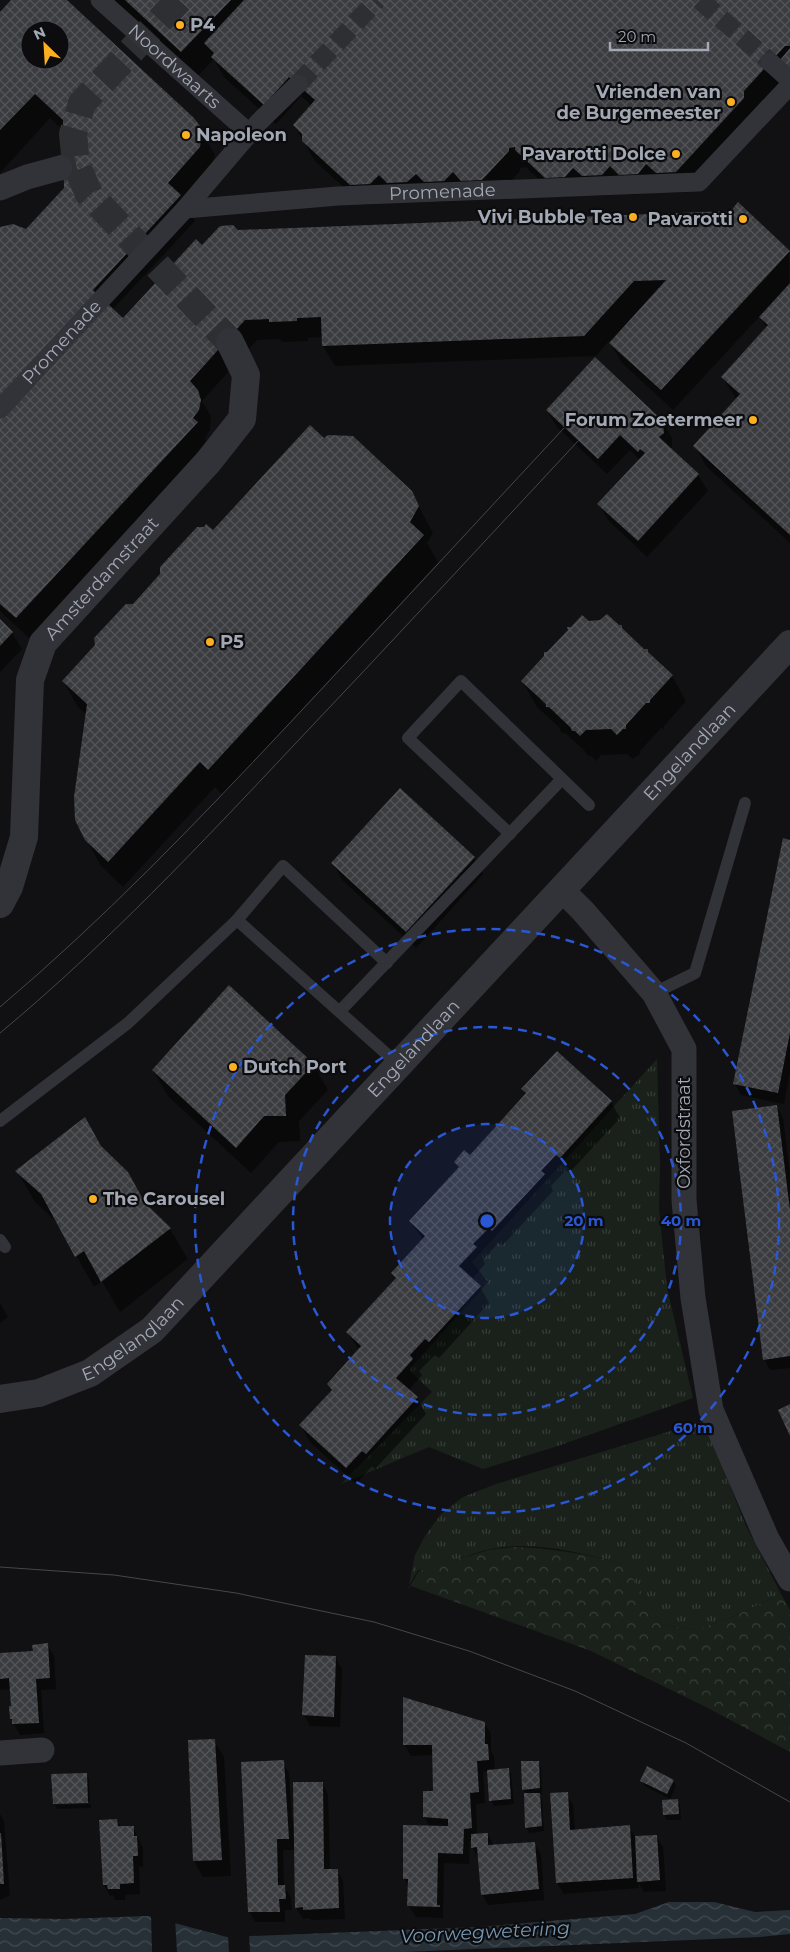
<svg xmlns="http://www.w3.org/2000/svg" width="790" height="1952" font-family="Montserrat,sans-serif">
<defs>
<pattern id="grass-tufts" width="24" height="20" patternUnits="userSpaceOnUse" patternTransform="scale(1.25)"><rect width="24" height="20" fill="#19211a"/><path d="M3 7l-1-3M5 7V3M7 7l1-3M15 17l-1-3M17 17v-4M19 17l1-3" fill="none" stroke="#373e39"/></pattern>
<pattern id="forest-crowns" width="20" height="18" patternUnits="userSpaceOnUse" patternTransform="scale(1.25)"><rect width="20" height="18" fill="#19211a"/><path d="M2 6a3 3 0 1 1 6 0M12 15a3 3 0 1 1 6 0" fill="none" stroke="#373e39"/></pattern>
<pattern id="water-waves" width="16" height="10" patternUnits="userSpaceOnUse" patternTransform="scale(1.25)"><rect width="16" height="10" fill="#273037"/><path d="M0 5q4-4 8 0t8 0" fill="none" stroke="#434b52"/></pattern>
<pattern id="building-cross-hatch" width="8" height="8" patternUnits="userSpaceOnUse" patternTransform="scale(1.25)"><rect width="8" height="8" fill="#3b3c40"/><path d="M0 0l8 8M0 8l8-8" fill="none" stroke="#545559"/></pattern>
</defs>
<rect width="100%" height="100%" fill="#111113"/>
<g fill="url(#grass-tufts)">
<polygon points="657,1059 660,1165 659,1209 667,1288 693,1398 555,1447 483,1469 429,1447 341,1484 432,1392 409,1370 488,1282 472,1262"/>
<path d="M704,1421L746,1526L781,1594L726,1620L693,1630L661,1624L624,1564C581,1553 532,1539 487,1550C465,1555 439,1569 418,1570L409,1585L415,1555L425,1536L441,1514L463,1497L496,1484Z"/>
</g>
<path fill="url(#forest-crowns)" d="M513,1547C551,1548 587,1554 624,1564L661,1624L693,1630L726,1620L781,1594L790,1610V1752L706,1707L591,1651L411,1586L408,1589L419,1571L489,1550Z"/>
<polygon fill="url(#water-waves)" points="669,1902 714,1902 755,1912 790,1910 790,1934 760,1937 405,1952 0,1952 0,1918 63,1919 148,1916 227,1937 478,1927 635,1914"/>
<g fill="#111113">
<polygon points="151,1914 175,1920 177,1952 152,1952"/>
<polygon points="249,1934 250,1952 229,1952 228,1935"/>
</g>
<g fill="#0007" fill-rule="evenodd">
<path d="M13,0H65L201,131L215,155L212,163L186,205L195,221L112,310L123,320L202,247L238,231L789,251L790,543L706,466L695,446L737,400L722,377L767,328L760,316L673,410L622,363L609,341L596,356L335,366L323,346V337L308,338V341L282,342L280,339L257,340L202,401L211,416L210,430L205,438L208,443L29,638L0,611V229L27,230L66,188L65,132L50,118L0,173V14ZM30,30H60V60H30Z"/>
<polygon points="114,0 790,0 790,75 688,192 669,193 659,183 650,193 631,195 622,185 614,195 594,196 585,187 576,196 557,197 526,167 520,168 520,171 493,200 474,200 465,191 456,201 437,202 428,193 419,202 400,203 391,194 382,204 363,205 315,161 294,125 312,106 301,96 276,124 224,77 214,59 197,77"/>
<polygon points="547,411 662,421 672,438 672,450 698,475 708,491 647,557 608,520 599,504 640,460 630,450 607,474 557,427"/>
<polygon points="324,440 411,492 433,533 427,543 438,562 223,795 215,787 123,887 101,866 86,839 87,715 78,707 63,681 134,605 213,532"/>
<polygon points="0,621 12,633 22,649 0,672"/>
<path d="M588,622L621,626L625,632L644,650H647L651,657L672,676L686,701L664,726V729L661,728L640,751V754L633,759L627,754L601,755L596,761L591,756H588L584,750L565,733H562L558,726L537,707L522,681ZM541,698L551,707L549,709L541,701Z"/>
<polygon points="790,841 790,1073 784,1104 741,1095 735,1084"/>
<polygon points="474,858 483,874 416,948 342,880 333,863"/>
<polygon points="313,1064 328,1090 299,1121 300,1141 279,1142 251,1173 168,1096 153,1070"/>
<polygon points="523,1089 611,1102 620,1118 569,1173 566,1170 551,1186 553,1191 502,1246 498,1243 483,1260 485,1264 472,1279 480,1287 489,1303 439,1358 435,1355 419,1371 422,1375 408,1391 417,1398 426,1414 375,1469 372,1466 356,1484 310,1442 301,1426 332,1391 328,1384 359,1350 347,1332 396,1280 392,1273 423,1240 410,1221 459,1169 455,1162 470,1157 526,1095"/>
<polygon points="777,1107 783,1118 790,1174 790,1368 770,1370 764,1359"/>
<polygon points="102,1148 146,1206 170,1229 188,1259 120,1312 102,1281 94,1287 58,1223 35,1202 17,1171"/>
<polygon points="0,1303 8,1317 0,1323"/>
<polygon points="47,1645 54,1656 56,1689 41,1690 44,1733 20,1735 11,1719 11,1689 0,1690 0,1654 34,1652"/>
<polygon points="336,1658 342,1669 340,1727 310,1726 304,1715"/>
<polygon points="484,1723 491,1734 491,1751 494,1757 495,1770 508,1769 511,1774 514,1804 494,1806 491,1800 489,1771 483,1772 485,1803 476,1804 477,1835 488,1834 494,1846 534,1843 541,1854 544,1900 488,1905 482,1894 479,1859 472,1847 472,1840 470,1840 469,1864 444,1863 443,1918 416,1917 409,1906 409,1887 404,1878 430,1827 424,1817 434,1792 433,1755 411,1756 404,1744"/>
<polygon points="189,1741 214,1741 224,1757 231,1876 203,1877 194,1861"/>
<polygon points="283,1762 289,1773 292,1821 295,1820 322,1783 328,1794 330,1870 337,1870 343,1881 345,1919 311,1920 310,1918 303,1919 296,1908 295,1850 283,1850 284,1886 291,1898 292,1910 285,1910 285,1922 255,1922 249,1911"/>
<polygon points="538,1762 541,1768 542,1794 539,1794 542,1799 544,1831 529,1833 526,1827 526,1795 523,1789"/>
<polygon points="86,1774 89,1779 90,1801 55,1803 55,1805 53,1776"/>
<polygon points="641,1780 673,1780 676,1786 670,1799 645,1786"/>
<polygon points="567,1794 573,1805 575,1831 629,1827 635,1837 656,1836 663,1847 666,1891 644,1892 638,1882 639,1888 564,1894 557,1883"/>
<polygon points="677,1800 680,1805 681,1820 667,1820 664,1815"/>
<polygon points="91,1804 91,1808 57,1809 55,1805"/>
<polygon points="0,1814 4,1821 10,1895 0,1900"/>
<polygon points="117,1820 121,1828 133,1827 143,1848 143,1867 139,1866 140,1894 125,1895 125,1900 115,1900 113,1895 110,1896 104,1885"/>
</g>
<g fill="url(#building-cross-hatch)" fill-rule="evenodd">
<path d="M11,0H67L194,118L200,126L202,135L200,147L168,183L181,195L93,290L123,318L196,239L202,245L220,226L233,225L238,230L731,211L738,202L790,251L661,390L609,343L666,280L634,281L584,336L322,346L321,317L299,318H297V321L269,322V319L245,320L190,381L198,390L201,400L199,410L193,418L198,422L16,618L0,604V227L13,224L26,229L64,188L63,120L35,94L0,130V12ZM30,30H60V60H30Z"/>
<polygon points="125,0 231,0 181,52"/>
<polygon points="244,0 790,0 790,46 785,46 744,91 744,98 676,172 656,173 646,164 638,174 619,175 610,166 602,175 582,176 573,168 565,177 545,178 515,150 515,147 509,148 509,151 482,180 461,181 453,172 444,181 424,182 416,174 407,182 387,183 379,175 370,184 350,185 302,141 302,134 293,125 315,100 289,77 264,105 211,57 214,53 204,43"/>
<polygon points="790,48 790,70 780,60"/>
<polygon points="790,283 790,535 693,446 740,394 721,377 768,325 759,317"/>
<polygon points="595,357 663,421 664,433 659,437 699,474 638,541 597,504 645,453 640,449 638,452 620,435 598,459 546,410"/>
<polygon points="310,425 324,438 328,435 353,436 412,491 419,506 410,522 424,535 208,770 200,762 108,862 85,840 75,820 74,797 87,704 62,681 95,645 94,638 126,604 133,604 160,574 160,567 197,527 204,527 206,524 213,530"/>
<polygon points="607,614 619,625 622,625 622,628 644,649 648,649 648,652 673,675 650,700 650,703 646,703 626,725 626,729 623,729 617,735 611,729 586,730 580,736 575,731 572,731 571,728 549,707 546,707 546,704 521,681 544,656 544,652 547,652 568,630 567,627 571,627 582,615 589,621 600,620"/>
<polygon points="0,619 13,632 0,646"/>
<polygon points="400,788 475,857 406,932 331,863"/>
<polygon points="783,838 790,840 790,1033 778,1093 733,1084"/>
<polygon points="229,985 314,1064 285,1095 286,1116 264,1116 236,1148 152,1070"/>
<polygon points="557,1051 612,1101 560,1158 556,1155 541,1171 545,1174 492,1231 489,1228 473,1244 477,1247 459,1266 481,1286 429,1342 425,1339 410,1355 413,1359 396,1378 418,1397 366,1454 362,1451 346,1468 299,1425 332,1390 327,1384 361,1346 346,1332 396,1278 391,1273 425,1236 409,1221 459,1167 454,1162 464,1150 470,1155 526,1093 521,1089"/>
<polygon points="777,1105 790,1210 790,1356 763,1360 732,1111"/>
<polygon points="85,1117 101,1146 128,1172 145,1203 171,1228 101,1282 84,1251 75,1257 41,1194 15,1171"/>
<polygon points="790,1404 790,1436 778,1410"/>
<polygon points="48,1643 50,1678 36,1679 39,1723 12,1724 12,1719 10,1719 9,1706 11,1706 9,1678 0,1679 0,1653 33,1651 32,1645"/>
<polygon points="305,1655 336,1656 334,1717 302,1715"/>
<polygon points="403,1697 485,1722 485,1744 488,1744 489,1760 477,1761 479,1792 470,1793 472,1828 464,1829 463,1854 438,1853 437,1905 440,1905 440,1907 407,1906 408,1879 403,1879 403,1825 448,1826 448,1819 423,1817 423,1791 433,1791 432,1745 403,1745"/>
<polygon points="215,1739 222,1860 193,1861 188,1740"/>
<polygon points="284,1760 289,1839 277,1839 278,1885 285,1885 286,1899 279,1899 280,1912 248,1912 241,1762"/>
<polygon points="521,1761 539,1761 540,1788 522,1790"/>
<polygon points="647,1766 674,1780 667,1794 640,1781"/>
<polygon points="509,1768 511,1799 489,1801 487,1770"/>
<polygon points="87,1773 88,1803 53,1804 51,1774"/>
<polygon points="293,1782 323,1782 324,1869 338,1869 339,1908 303,1910 303,1907 295,1908"/>
<polygon points="568,1792 570,1830 630,1825 633,1878 556,1883 550,1793"/>
<polygon points="524,1793 540,1793 542,1826 525,1828"/>
<polygon points="678,1799 679,1814 663,1815 662,1800"/>
<polygon points="117,1819 118,1826 134,1826 134,1836 137,1836 138,1856 133,1856 134,1883 120,1884 120,1889 108,1889 107,1885 103,1885 99,1820"/>
<polygon points="0,1833 1,1833 4,1884 0,1884"/>
<polygon points="488,1833 488,1845 535,1842 539,1889 481,1895 477,1847 471,1848 471,1834"/>
<polygon points="657,1835 660,1880 637,1882 635,1836"/>
</g>
<g fill="none" stroke-linecap="round" stroke-linejoin="round">
<g stroke="#2e2f33" stroke-width="19" stroke-dasharray="19 9" stroke-linecap="butt">
<polyline points="700,0 770,62"/>
<polyline points="298,84 377,0"/>
</g>
<polyline stroke="#2e2f33" stroke-width="25" stroke-dasharray="25 12" stroke-linecap="butt" points="60,168 76,164"/>
<polyline stroke="#2e2f33" stroke-width="28" stroke-dasharray="28 14" stroke-linecap="butt" points="179,0 82,103 73,134 76,164 89,194 230,342"/>
<g stroke="#323338" stroke-width="12">
<polyline points="510,834 408,738 461,681 589,805"/>
<polyline points="237,920 400,1066"/>
<polyline points="654,993 695,973 745,803"/>
<polyline points="340,1011 562,779"/>
<polyline points="0,1121 128,1023 237,920 283,866 387,963"/>
<polyline points="0,1240 5,1247"/>
</g>
<g stroke="#323338" stroke-width="19">
<path id="s1" d="M100,0L249,133"/>
<polyline points="770,62 790,80"/>
<path id="s2" d="M185,209L338,196L699,182L790,85"/>
<path id="s3" d="M0,409L185,209L259,122L298,84"/>
</g>
<g stroke="#323338" stroke-width="25">
<polyline points="0,188 27,177 60,168"/>
<polyline points="561,889 583,911 654,993 684,1049 684,1200 693,1298 711,1410 767,1539 790,1579"/>
<polyline points="0,1753 42,1750"/>
</g>
<g stroke="#323338" stroke-width="28">
<path id="s4" d="M0,904L9,887L24,837L30,680L43,643L208,462L242,419L246,375L230,342"/>
<path id="s5" d="M0,1399L39,1393L90,1373L152,1330L790,644"/>
</g>
<g stroke="#45474d" stroke-width="1">
<path d="M0,1007C103,920 195,824 287,726C380,627 472,527 564,428"/>
<path d="M0,1033C106,945 200,845 294,745C390,644 484,542 578,441"/>
<polyline points="0,1567 114,1575 236,1593 374,1622 469,1651 575,1691 686,1743 790,1802"/>
</g>
</g>
<circle cx="487" cy="1221" r="97" fill="#2a57d4" fill-opacity=".12"/>
<g fill="none" stroke="#2a57d4" stroke-width="2.5" stroke-dasharray="9 6">
<circle cx="487" cy="1221" r="97"/>
<circle cx="487" cy="1221" r="194"/>
<circle cx="487" cy="1221" r="292"/>
</g>
<g fill="#fcaf20" stroke="#0c0c0e" stroke-width="2">
<circle cx="180" cy="25" r="5"/>
<circle cx="731" cy="102" r="5"/>
<circle cx="186" cy="135" r="5"/>
<circle cx="676" cy="154" r="5"/>
<circle cx="633" cy="217" r="5"/>
<circle cx="743" cy="219" r="5"/>
<circle cx="753" cy="420" r="5"/>
<circle cx="210" cy="642" r="5"/>
<circle cx="233" cy="1067" r="5"/>
<circle cx="93" cy="1199" r="5"/>
</g>
<g text-anchor="middle" dominant-baseline="central" stroke-width="4.5" stroke-linejoin="round" paint-order="stroke">
<g font-size="18" font-weight="bold" fill="#a2a8b4" stroke="#0c0c0e" text-anchor="start">
<text x="190" y="25">P4</text>
<text x="721" y="92" text-anchor="end">Vrienden van<tspan x="721" dy="21">de Burgemeester</tspan></text>
<text x="196" y="135">Napoleon</text>
<text x="666" y="154" text-anchor="end">Pavarotti Dolce</text>
<text x="623" y="217" text-anchor="end">Vivi Bubble Tea</text>
<text x="733" y="219" text-anchor="end">Pavarotti</text>
<text x="743" y="420" text-anchor="end">Forum Zoetermeer</text>
<text x="220" y="642">P5</text>
<text x="243" y="1067">Dutch Port</text>
<text x="103" y="1199">The Carousel</text>
</g>
<g font-size="18" fill="#a2a8b4" stroke="#0c0c0e">
<text stroke="none"><textPath href="#s1" startOffset="100">Noordwaarts</textPath></text>
<text stroke="none"><textPath href="#s2" startOffset="258">Promenade</textPath></text>
<text stroke="none"><textPath href="#s3" startOffset="91">Promenade</textPath></text>
<text stroke="none"><textPath href="#s4" startOffset="355">Amsterdamstraat</textPath></text>
<text stroke="none"><textPath href="#s5" startOffset="959">Engelandlaan</textPath></text>
<text stroke="none"><textPath href="#s5" startOffset="554">Engelandlaan</textPath></text>
<text transform="translate(684 1133) rotate(-90)">Oxfordstraat</text>
<text stroke="none"><textPath href="#s5" startOffset="149">Engelandlaan</textPath></text>
</g>
<g font-size="19" font-style="italic" fill="#7697b2" stroke="#0c0c0e">
<text transform="translate(485 1932) rotate(-3)">Voorwegwetering</text>
</g>
</g>
<circle cx="487" cy="1221" r="8" fill="#2a57d4" stroke="#0c0c0e" stroke-width="2.5"/>
<g font-size="15" text-anchor="middle" font-weight="bold" fill="#2a57d4" stroke="#0c0c0e" stroke-width="4.5" stroke-linejoin="round" paint-order="stroke">
<text x="584" y="1226">20 m</text>
<text x="681" y="1226">40 m</text>
<text x="693" y="1433">60 m</text>
</g>
<g transform="translate(45 45) rotate(335)"><circle r="24" fill="#0c0c0e" stroke="#484a50"/>
<path d="M0-4L9 19L0 12L-9 19Z" fill="#fcaf20"/>
<text y="-8" font-size="14" font-weight="bold" text-anchor="middle" fill="#a2a8b4">N</text>
</g>
<path d="M610 42v8h98v-8" fill="none" stroke="#a2a8b4" stroke-width="2.5"/>
<text x="618" y="42" font-size="15" fill="#a2a8b4" stroke="#0c0c0e" stroke-width="4" paint-order="stroke">20 m</text>
</svg>
